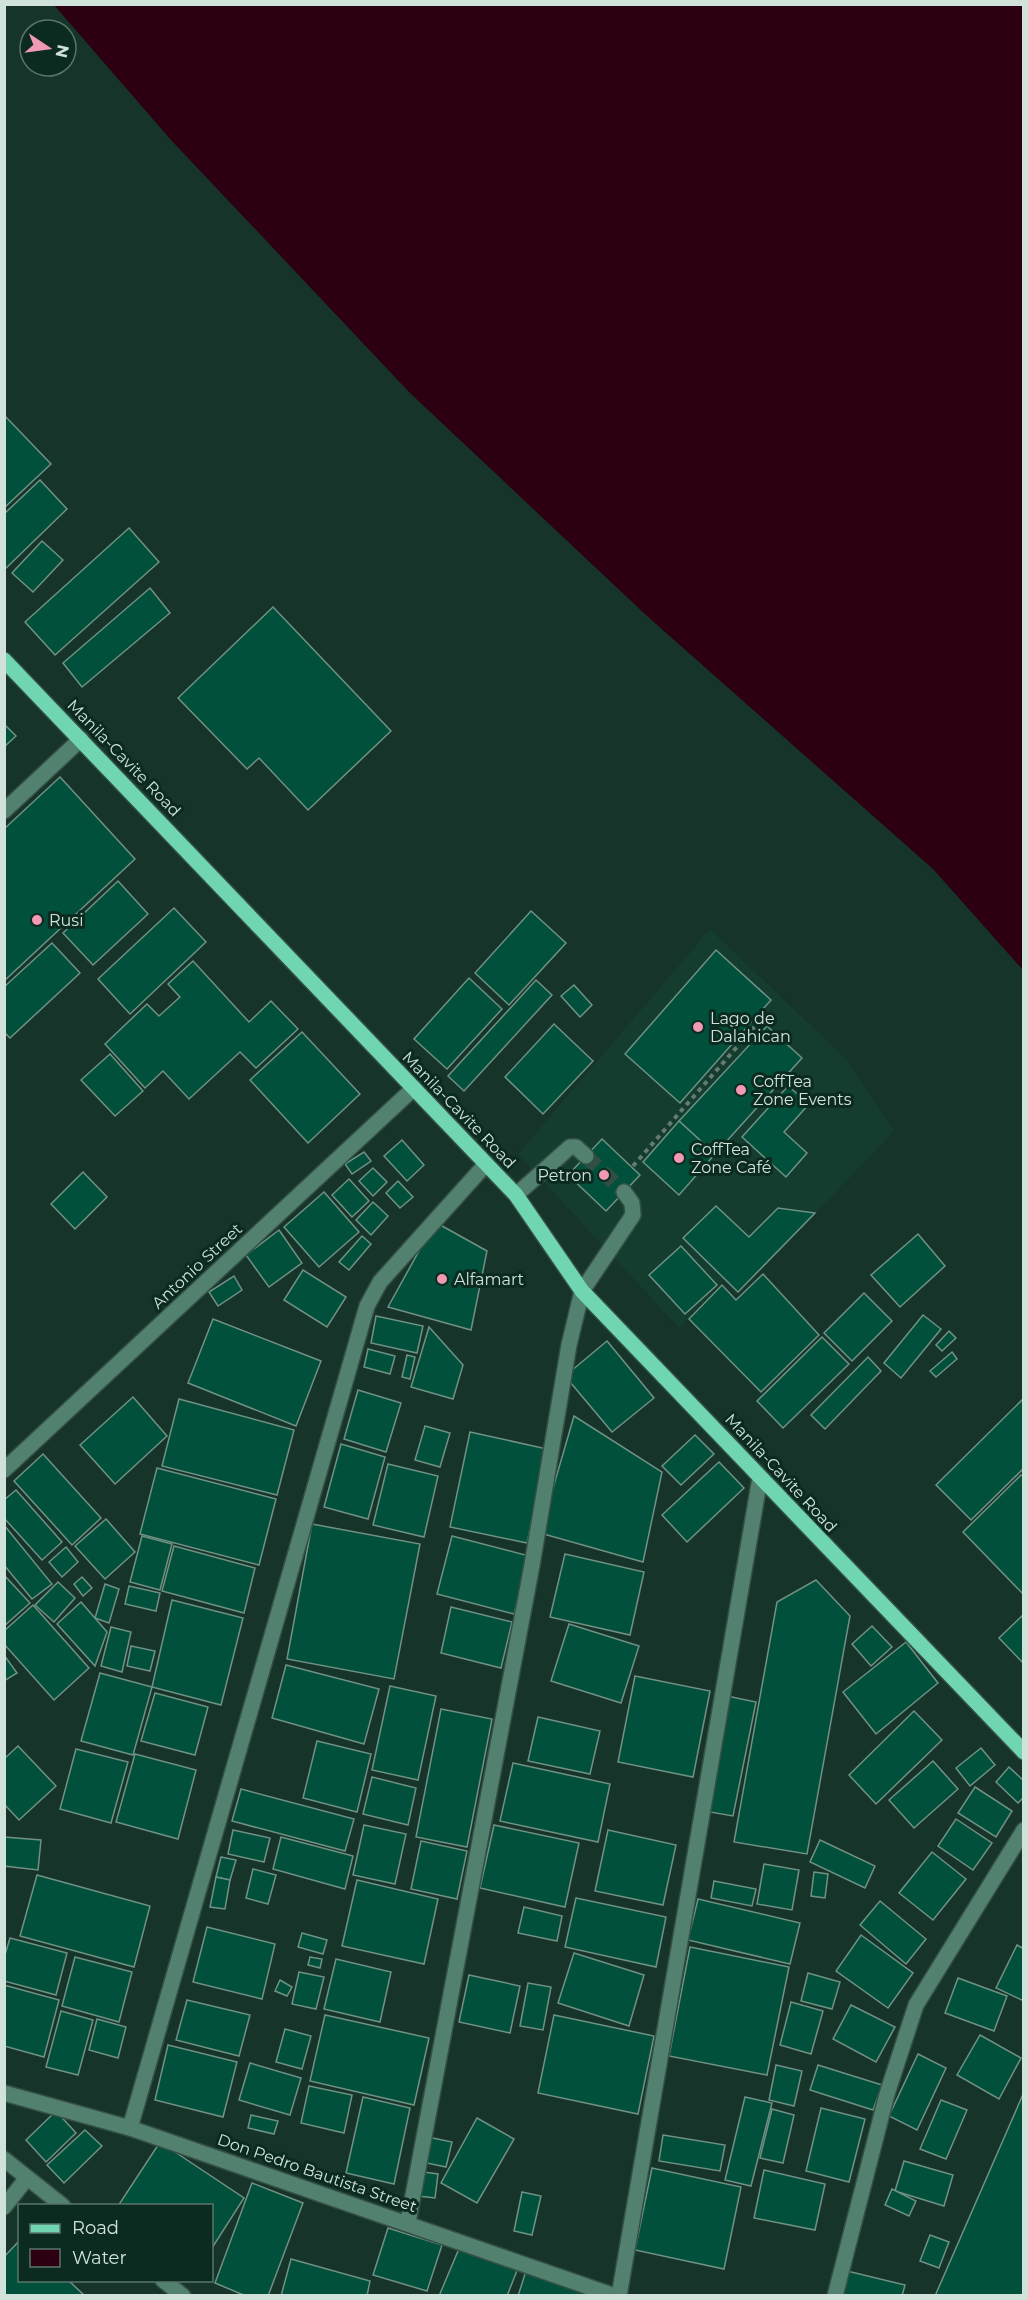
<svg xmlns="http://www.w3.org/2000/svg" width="1028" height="2300" font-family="Montserrat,sans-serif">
<rect width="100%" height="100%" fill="#163429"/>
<polygon fill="#143d2f" points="710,929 845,1058 894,1131 737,1295 723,1281 679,1328 518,1154"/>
<polygon fill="#2c0012" points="54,5 1023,5 1023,970 933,869 647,616 410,393 171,140"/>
<g fill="#00503b" stroke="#709184" stroke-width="1.5">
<polygon points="4,415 51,464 4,508"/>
<polygon points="40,480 67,509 4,570 4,514"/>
<polygon points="129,528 159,562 55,655 25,622"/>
<polygon points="42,541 63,560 33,592 12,573"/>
<polygon points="150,588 170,613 82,687 63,663"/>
<polygon points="273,607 391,731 308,810 259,758 247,769 178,698"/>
<polygon points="4,724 16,736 4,747"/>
<polygon points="60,777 135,859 4,981 4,829"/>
<polygon points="118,881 148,914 93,965 63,933"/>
<polygon points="174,908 206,942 130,1014 98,979"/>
<polygon points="531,911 566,943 509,1005 475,973"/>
<polygon points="52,943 80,973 10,1038 4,1032 4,987"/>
<polygon points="716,950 771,1000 680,1103 625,1054"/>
<polygon points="193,961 249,1022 271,1001 298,1029 256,1068 240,1052 189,1099 163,1071 145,1088 105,1044 147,1004 159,1016 180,997 168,984"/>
<polygon points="469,978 502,1009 447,1069 414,1039"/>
<polygon points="536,980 552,995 464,1091 448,1076"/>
<polygon points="574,985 592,1005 580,1017 561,996"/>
<polygon points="554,1024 593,1061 543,1114 505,1077"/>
<polygon points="767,1026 802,1058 715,1154 679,1121"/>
<polygon points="302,1032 360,1094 308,1143 250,1080"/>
<polygon points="110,1054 143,1091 115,1116 81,1080"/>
<polygon points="788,1086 809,1104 784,1132 807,1153 786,1177 742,1137"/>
<polygon points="679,1121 715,1154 679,1195 643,1162"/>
<polygon points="602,1139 640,1175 606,1211 568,1175"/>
<polygon points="402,1140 424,1165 407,1181 384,1156"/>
<polygon points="364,1152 371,1161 352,1174 345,1164"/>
<polygon points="373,1168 387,1182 373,1196 359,1181"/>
<polygon points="83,1172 107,1197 75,1229 51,1204"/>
<polygon points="349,1179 369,1201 352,1217 332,1195"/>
<polygon points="398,1181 413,1197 400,1208 386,1193"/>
<polygon points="324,1192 359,1232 319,1267 284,1227"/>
<polygon points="373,1202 388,1216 371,1235 356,1220"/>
<polygon points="716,1206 749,1237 778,1208 815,1213 738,1292 683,1238"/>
<polygon points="435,1222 487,1251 471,1330 388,1307"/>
<polygon points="279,1230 302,1263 269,1287 246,1255"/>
<polygon points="918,1234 945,1266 900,1307 871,1275"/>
<polygon points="362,1236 371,1244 349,1270 339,1262"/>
<polygon points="681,1246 717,1285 685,1314 649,1275"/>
<polygon points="303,1270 346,1297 327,1327 284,1300"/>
<polygon points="763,1274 819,1335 761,1392 689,1319 722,1285 736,1300"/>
<polygon points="234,1276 242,1290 218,1306 209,1292"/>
<polygon points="864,1293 892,1321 852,1361 824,1333"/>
<polygon points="923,1315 941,1329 901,1378 884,1363"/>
<polygon points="376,1316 423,1326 417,1353 371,1343"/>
<polygon points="213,1319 321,1361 296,1426 188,1383"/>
<polygon points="429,1327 463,1365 453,1399 411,1387"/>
<polygon points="949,1331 956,1338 942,1351 936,1345"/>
<polygon points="822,1337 849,1364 783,1428 757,1401"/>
<polygon points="607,1341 654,1398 612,1432 565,1376"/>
<polygon points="368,1349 395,1356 390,1374 364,1367"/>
<polygon points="952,1352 957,1359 936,1377 930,1371"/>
<polygon points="407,1355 415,1357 410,1379 402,1377"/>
<polygon points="868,1357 881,1371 825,1429 811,1415"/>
<polygon points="358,1390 401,1403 386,1452 344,1439"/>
<polygon points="133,1397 167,1436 115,1484 80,1445"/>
<polygon points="1024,1398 1024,1468 971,1520 936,1485"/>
<polygon points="179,1399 294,1430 277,1495 162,1466"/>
<polygon points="574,1416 662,1472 643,1562 540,1533"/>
<polygon points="425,1426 450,1433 440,1467 415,1460"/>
<polygon points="470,1432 547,1449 527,1543 450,1527"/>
<polygon points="695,1435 714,1454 681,1485 662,1466"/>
<polygon points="341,1444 385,1457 368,1519 324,1507"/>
<polygon points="43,1454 101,1518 72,1545 14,1481"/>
<polygon points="719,1462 744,1488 687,1542 662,1515"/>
<polygon points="388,1464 438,1476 424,1537 373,1525"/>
<polygon points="157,1468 276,1499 259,1565 140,1534"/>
<polygon points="1021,1475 1024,1477 1024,1595 963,1532"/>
<polygon points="16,1490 62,1542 42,1560 4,1518 4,1500"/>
<polygon points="106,1519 135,1552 105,1579 75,1546"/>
<polygon points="312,1524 420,1544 394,1679 287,1659"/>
<polygon points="4,1525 52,1584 32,1599 4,1565"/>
<polygon points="142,1536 172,1544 160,1590 130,1582"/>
<polygon points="452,1536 529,1556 514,1614 437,1594"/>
<polygon points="174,1546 255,1568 244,1613 162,1591"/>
<polygon points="66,1547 78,1562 62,1577 49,1562"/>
<polygon points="565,1554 644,1572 630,1635 550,1617"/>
<polygon points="4,1575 30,1603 4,1626"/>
<polygon points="82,1577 92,1588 83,1596 74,1584"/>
<polygon points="816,1580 850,1616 807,1854 734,1842 777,1602"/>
<polygon points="58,1582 75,1598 54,1622 35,1605"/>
<polygon points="105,1584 119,1589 109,1623 95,1618"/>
<polygon points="129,1586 160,1593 156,1611 125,1604"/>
<polygon points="172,1600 243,1618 221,1705 152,1687"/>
<polygon points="81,1602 107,1632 95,1666 57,1624"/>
<polygon points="33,1605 89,1668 54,1700 4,1644 4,1631"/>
<polygon points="451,1607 512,1622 501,1668 441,1653"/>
<polygon points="1024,1614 1024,1664 999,1638"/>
<polygon points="569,1624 639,1646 621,1703 551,1681"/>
<polygon points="872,1626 892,1647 871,1666 852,1644"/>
<polygon points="111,1627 131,1632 122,1672 101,1666"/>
<polygon points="906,1642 938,1683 876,1734 843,1692"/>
<polygon points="131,1646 155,1651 150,1671 127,1666"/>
<polygon points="4,1655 17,1673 4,1681"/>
<polygon points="286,1665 379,1689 364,1744 272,1718"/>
<polygon points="100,1673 152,1687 133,1755 81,1741"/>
<polygon points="635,1676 710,1691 693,1777 618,1762"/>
<polygon points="390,1686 436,1696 418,1780 372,1770"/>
<polygon points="155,1693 208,1707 195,1755 141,1741"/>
<polygon points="727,1696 756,1702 733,1816 704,1811"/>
<polygon points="441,1709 492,1719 467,1847 416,1837"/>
<polygon points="914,1711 942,1740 876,1804 849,1775"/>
<polygon points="538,1717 600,1731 590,1774 528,1761"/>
<polygon points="317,1741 371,1754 357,1812 303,1798"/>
<polygon points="18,1746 56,1786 19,1820 4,1804 4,1759"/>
<polygon points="981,1748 995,1765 970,1786 956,1768"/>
<polygon points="76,1749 128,1762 111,1823 60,1809"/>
<polygon points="135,1754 196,1770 178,1839 116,1822"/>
<polygon points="933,1761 958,1789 914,1828 889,1800"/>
<polygon points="513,1763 610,1784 598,1842 500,1821"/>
<polygon points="1009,1767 1024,1781 1024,1797 1018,1803 996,1782"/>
<polygon points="372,1777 416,1788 408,1825 363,1814"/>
<polygon points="975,1787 1012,1811 996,1837 958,1813"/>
<polygon points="241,1789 354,1819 345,1851 232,1821"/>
<polygon points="956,1819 992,1843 973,1870 938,1846"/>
<polygon points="364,1825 406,1834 395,1884 353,1875"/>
<polygon points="494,1825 579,1843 565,1907 480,1888"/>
<polygon points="233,1830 270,1838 264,1862 228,1854"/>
<polygon points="608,1830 676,1845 663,1905 595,1891"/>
<polygon points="4,1837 41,1840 38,1870 4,1866"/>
<polygon points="281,1837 353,1856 345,1889 273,1869"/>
<polygon points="820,1840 875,1866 865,1888 810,1862"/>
<polygon points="421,1841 467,1851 457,1899 411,1889"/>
<polygon points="932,1852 966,1879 933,1920 899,1893"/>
<polygon points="221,1857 236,1860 230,1880 216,1877"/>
<polygon points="764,1864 799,1870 792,1910 757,1904"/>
<polygon points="253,1869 276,1875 268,1904 246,1898"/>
<polygon points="814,1872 828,1874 825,1898 811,1896"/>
<polygon points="37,1875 150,1906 134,1967 20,1936"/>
<polygon points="216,1877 230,1880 225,1909 210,1907"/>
<polygon points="357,1880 438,1899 424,1964 342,1946"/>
<polygon points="714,1881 756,1889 752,1906 711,1898"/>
<polygon points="576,1898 666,1917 656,1967 565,1947"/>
<polygon points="698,1899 800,1923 790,1964 688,1940"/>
<polygon points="880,1901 926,1939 906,1964 860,1925"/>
<polygon points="524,1907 562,1916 557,1941 518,1933"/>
<polygon points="207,1927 275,1944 262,1999 193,1982"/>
<polygon points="302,1933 327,1940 323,1954 298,1947"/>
<polygon points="861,1935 913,1973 888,2008 836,1971"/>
<polygon points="10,1938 67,1953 56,1995 4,1981 4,1958"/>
<polygon points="1017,1945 1024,1949 1024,2001 996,1988"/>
<polygon points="690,1947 789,1967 767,2075 669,2056"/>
<polygon points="574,1953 644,1975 629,2026 558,2003"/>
<polygon points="75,1957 132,1972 119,2022 62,2006"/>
<polygon points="310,1957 322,1959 320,1968 308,1965"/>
<polygon points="336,1959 391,1972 380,2022 324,2009"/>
<polygon points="299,1972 324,1977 316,2009 292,2004"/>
<polygon points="808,1973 840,1982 832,2009 801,2001"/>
<polygon points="469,1975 520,1986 510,2033 459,2022"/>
<polygon points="958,1978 1007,1996 994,2031 945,2013"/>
<polygon points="280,1980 292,1987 287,1996 275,1991"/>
<polygon points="528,1983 551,1987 543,2030 520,2026"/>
<polygon points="4,1985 59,2000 44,2057 4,2046"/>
<polygon points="187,2000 250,2015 239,2056 176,2040"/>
<polygon points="791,2002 823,2011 811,2054 780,2045"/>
<polygon points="851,2005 895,2027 876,2062 833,2039"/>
<polygon points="61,2011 93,2020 78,2075 46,2067"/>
<polygon points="325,2015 429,2038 414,2105 310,2081"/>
<polygon points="554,2015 654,2036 638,2114 538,2093"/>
<polygon points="97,2019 126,2027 118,2058 89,2050"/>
<polygon points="285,2029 311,2036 302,2069 276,2062"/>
<polygon points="980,2035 1021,2058 999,2099 957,2075"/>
<polygon points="168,2045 237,2062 223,2117 155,2100"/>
<polygon points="918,2054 946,2068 917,2130 889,2116"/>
<polygon points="250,2063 301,2078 290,2115 239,2100"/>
<polygon points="776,2065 802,2071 794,2106 769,2100"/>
<polygon points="818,2065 882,2085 873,2110 810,2090"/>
<polygon points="309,2086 352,2095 344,2133 301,2123"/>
<polygon points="1024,2092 1024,2296 935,2296"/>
<polygon points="363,2097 410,2108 394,2184 346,2173"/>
<polygon points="745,2097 772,2103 751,2186 725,2180"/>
<polygon points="941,2100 967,2110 946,2159 920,2149"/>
<polygon points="821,2108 865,2119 849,2182 806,2171"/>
<polygon points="772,2109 794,2115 783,2163 760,2158"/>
<polygon points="56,2111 76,2133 46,2162 26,2140"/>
<polygon points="251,2115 278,2121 274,2134 248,2128"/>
<polygon points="477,2118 514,2139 477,2203 441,2183"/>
<polygon points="85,2130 102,2146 64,2183 47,2165"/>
<polygon points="663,2135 725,2145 720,2171 659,2161"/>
<polygon points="428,2137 452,2142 446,2167 422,2162"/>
<polygon points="160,2142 244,2198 212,2248 212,2206 118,2206"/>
<polygon points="904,2161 953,2175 944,2206 895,2191"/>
<polygon points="652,2168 741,2187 724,2269 635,2250"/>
<polygon points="764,2170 825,2184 815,2230 754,2218"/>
<polygon points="423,2172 438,2174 435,2198 418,2196"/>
<polygon points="252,2183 303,2203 268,2296 246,2296 215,2283"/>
<polygon points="892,2189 916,2201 909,2216 885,2205"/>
<polygon points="522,2192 541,2196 532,2235 514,2231"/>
<polygon points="388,2228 442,2245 427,2291 373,2275"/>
<polygon points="930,2235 949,2242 939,2268 920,2261"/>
<polygon points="20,2240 20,2280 68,2280 85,2296 4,2296 4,2257"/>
<polygon points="461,2244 518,2268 507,2296 439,2296"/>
<polygon points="291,2259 370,2281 367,2296 281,2296"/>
<polygon points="843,2270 905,2285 902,2296 837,2296"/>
<polygon points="526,2271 587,2291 586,2296 518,2296"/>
</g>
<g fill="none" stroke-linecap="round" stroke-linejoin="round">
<polyline stroke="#324e44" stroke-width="15" stroke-dasharray="15 8" stroke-linecap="butt" points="586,1156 624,1192"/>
<defs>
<g id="minor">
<polyline points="4,811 81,739"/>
<polyline points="516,1195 570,1147 576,1147 586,1156"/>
<polyline points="4,1470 414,1088"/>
<polyline points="4,2093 130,2128 615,2296"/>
<polyline points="130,2128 367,1306 380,1282 486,1164"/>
<polyline points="4,2159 63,2206"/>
<polyline points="4,2207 27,2178"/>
<polyline points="408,2222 532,1565 569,1345 582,1291 633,1215 632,1203 624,1192"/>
<polyline points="163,2280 183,2296"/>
<polyline points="619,2296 760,1478"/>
<polyline points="835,2296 887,2094 916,2005 1024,1830"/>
</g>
<polyline id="major" points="4,660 516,1195 582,1291 1024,1752"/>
</defs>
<use href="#minor" stroke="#345045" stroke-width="18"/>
<use href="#major" stroke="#345045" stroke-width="18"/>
<polyline stroke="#637b72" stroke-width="4" stroke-dasharray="4.5 4.5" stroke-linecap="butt" points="633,1166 764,1016"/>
<use href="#minor" stroke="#53816f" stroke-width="15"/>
<use href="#major" stroke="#70d5b1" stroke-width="15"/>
</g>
<g fill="#f19ab4" stroke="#0b2a20" stroke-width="2">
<circle cx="37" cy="920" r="6"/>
<circle cx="698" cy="1027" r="6"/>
<circle cx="741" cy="1090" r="6"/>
<circle cx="679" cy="1158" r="6"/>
<circle cx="604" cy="1175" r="6"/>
<circle cx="442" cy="1279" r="6"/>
</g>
<g text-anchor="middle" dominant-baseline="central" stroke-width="6" stroke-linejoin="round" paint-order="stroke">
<g font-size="16" fill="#d1e2db" stroke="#0b2a20">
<text transform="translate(124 758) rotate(46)">Manila-Cavite Road</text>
<text transform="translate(459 1110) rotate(46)">Manila-Cavite Road</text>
<text transform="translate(197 1266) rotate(-43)">Antonio Street</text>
<text transform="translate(781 1473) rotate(47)">Manila-Cavite Road</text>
<text transform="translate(317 2173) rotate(19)">Don Pedro Bautista Street</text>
</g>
<g font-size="16" fill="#d1e2db" stroke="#0b2a20" text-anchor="start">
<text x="49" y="920">Rusi</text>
<text x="710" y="1018">Lago de<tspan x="710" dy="18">Dalahican</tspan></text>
<text x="753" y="1081">CoffTea<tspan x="753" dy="18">Zone Events</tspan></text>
<text x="691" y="1149">CoffTea<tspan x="691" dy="18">Zone Café</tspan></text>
<text x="592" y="1175" text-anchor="end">Petron</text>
<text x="454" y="1279">Alfamart</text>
</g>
</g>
<rect width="1028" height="2300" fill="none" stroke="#d1e2db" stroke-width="12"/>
<rect x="18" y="2204" width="195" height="78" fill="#0b2a20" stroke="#5a746b" stroke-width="1.5"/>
<rect x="30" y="2224" width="30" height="9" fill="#70d5b1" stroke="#5a746b" stroke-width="1.5"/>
<text x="72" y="2234" font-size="18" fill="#d1e2db">Road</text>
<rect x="30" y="2249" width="30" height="18" fill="#2c0012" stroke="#5a746b" stroke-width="1.5"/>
<text x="72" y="2264" font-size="18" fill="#d1e2db">Water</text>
<g transform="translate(48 48) rotate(103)"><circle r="28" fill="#0b2a20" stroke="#5a746b" stroke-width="1.5"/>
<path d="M0-4.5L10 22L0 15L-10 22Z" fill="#f19ab4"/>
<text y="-9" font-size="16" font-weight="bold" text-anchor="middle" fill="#d1e2db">N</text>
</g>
</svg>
